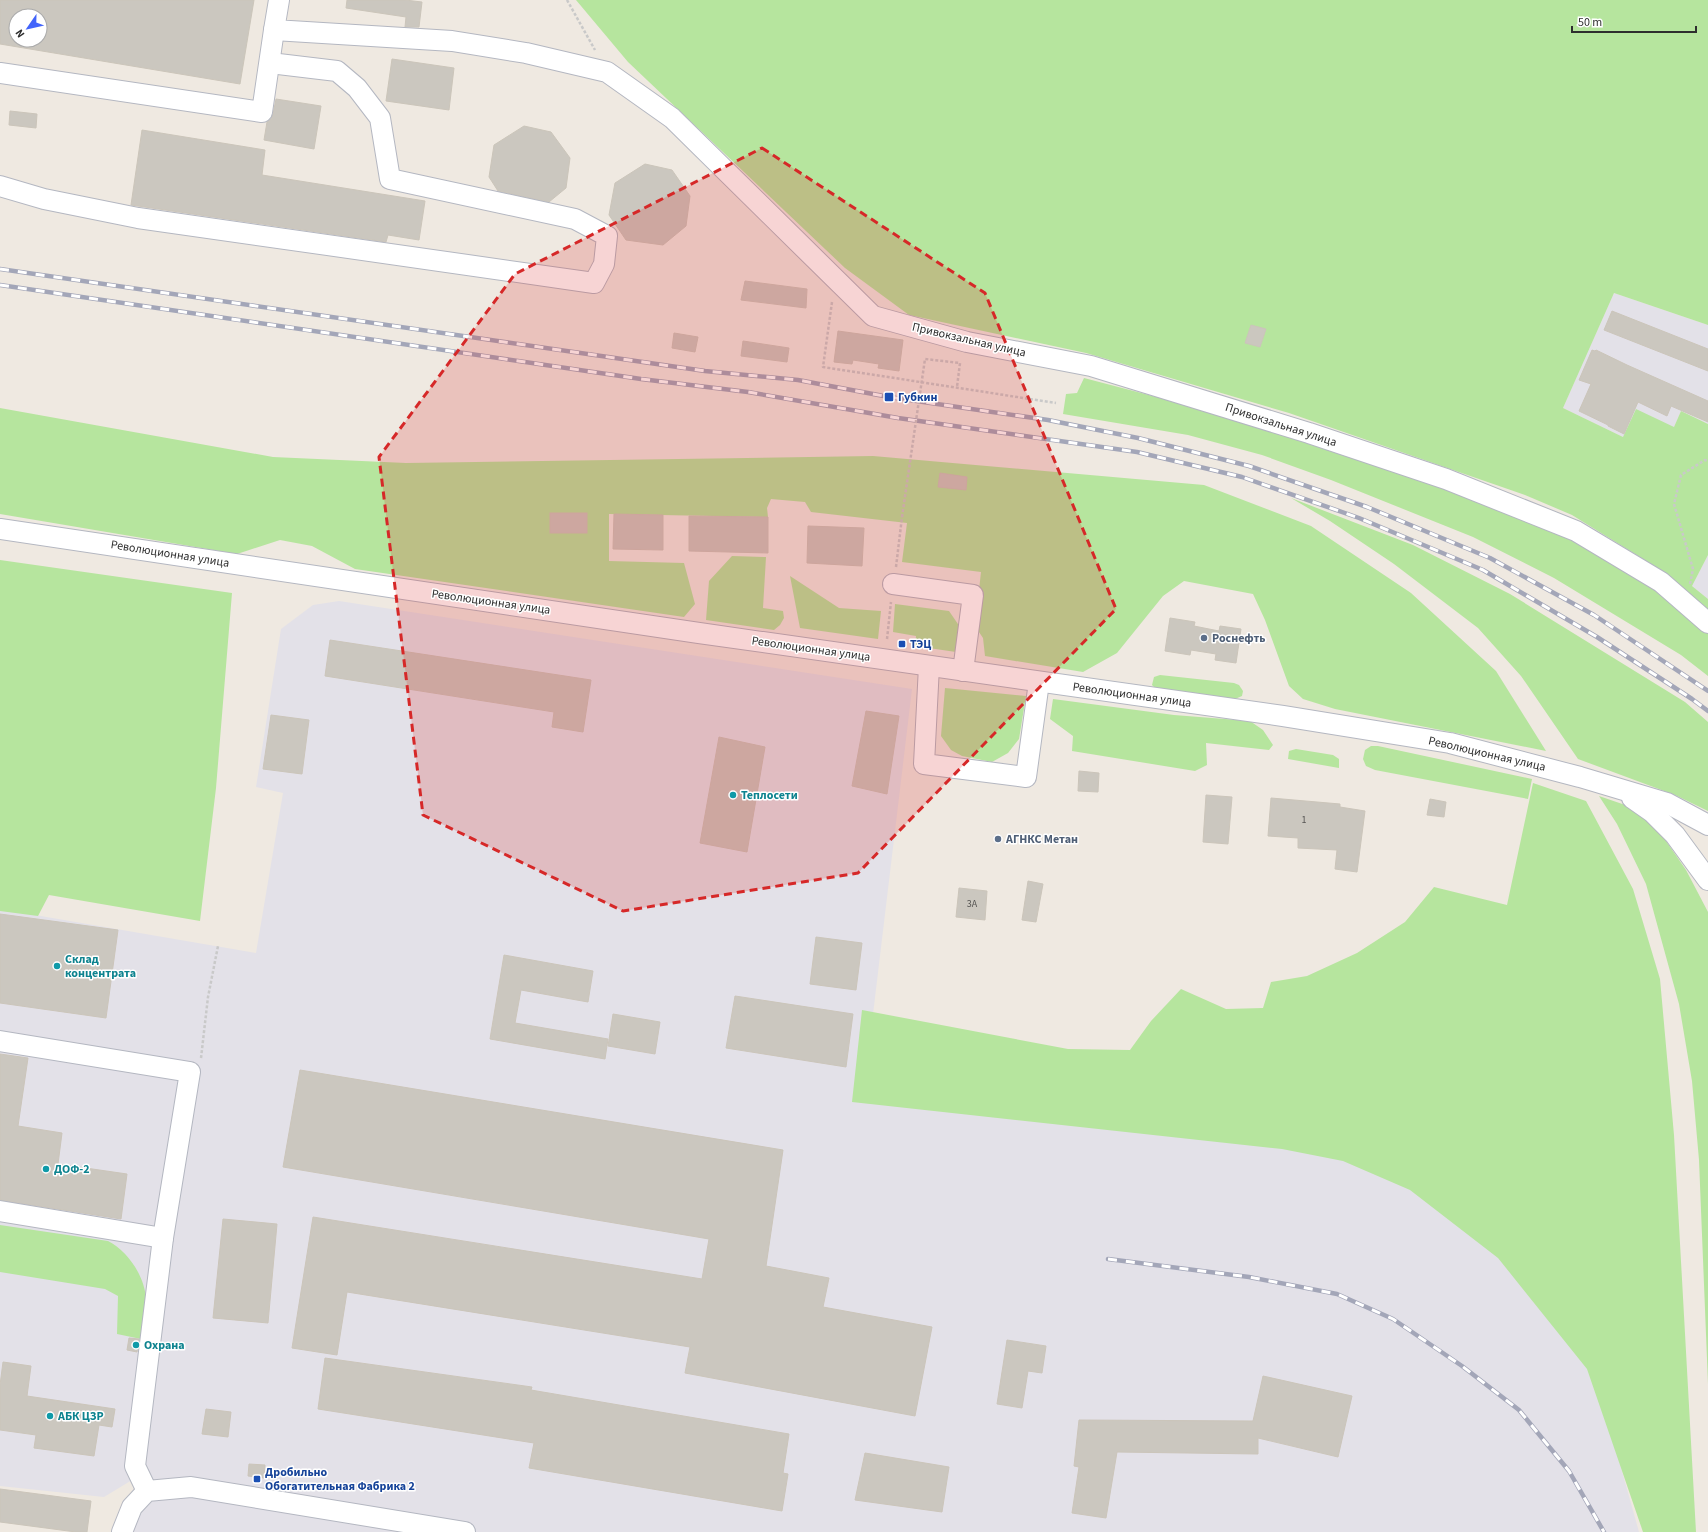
<svg xmlns="http://www.w3.org/2000/svg" width="1708" height="1532" font-family="'Source Sans 3',sans-serif">
<rect width="100%" height="100%" fill="#efe9e1"/>
<g fill="#e3e1e8">
<polygon points="1614,293 1708,325 1708,424 1681,411 1674,427 1623,437 1563,408"/>
<polygon points="1708,555 1708,599 1692,586"/>
<polygon points="339,601 912,689 865,1081 1285,1134 1398,1173 1511,1262 1594,1371 1639,1532 133,1532 142,1474 104,1497 0,1486 0,909 256,953 283,793 256,787 281,629 313,605"/>
</g>
<g fill="#b6e59e">
<polygon points="576,0 1708,0 1708,325 1614,293 1563,408 1623,437 1636,409 1674,427 1681,411 1708,424 1708,555 1692,586 1708,599 1708,611 1656,567 1572,515 1525,495 1289,413 1086,353 909,315 845,268 628,62"/>
<polygon points="1084,378 1210,411 1310,442 1543,523 1636,575 1708,630 1708,676 1681,655 1554,578 1473,537 1331,480 1262,455 1188,435 1063,414 1066,394 1077,393"/>
<polygon points="0,408 273,457 406,463 873,456 1204,485 1311,526 1411,593 1496,671 1546,751 1335,709 1303,699 1289,686 1265,620 1253,594 1184,581 1163,596 1117,653 1083,672 985,656 983,638 975,626 981,572 902,562 907,523 811,512 805,502 771,499 767,508 768,517 609,514 609,561 684,563 695,604 684,617 355,569 312,546 280,540 237,554 0,514"/>
<polygon points="1291,498 1413,545 1510,594 1685,702 1708,722 1708,811 1675,795 1578,759 1521,676 1478,628 1394,564 1330,521"/>
<polygon points="732,556 766,557 763,608 783,611 784,618 780,625 774,630 706,620 709,581"/>
<polygon points="0,560 232,593 216,788 200,921 49,895 38,916 0,911"/>
<polygon points="790,576 839,608 881,611 878,639 800,628"/>
<polygon points="895,604 949,611 960,627 956,652 915,646 916,636 893,632"/>
<polygon points="1160,675 1234,683 1239,685 1243,691 1242,696 1235,699 1157,690 1152,685 1154,677"/>
<polygon points="945,688 1026,696 1019,739 1008,753 992,762 962,756 951,750 941,736"/>
<polygon points="1053,699 1174,715 1250,721 1263,730 1273,745 1269,750 1206,743 1207,765 1195,771 1072,751 1073,736 1050,719"/>
<polygon points="1371,746 1378,746 1532,779 1528,799 1375,770 1366,766 1363,759 1365,750"/>
<polygon points="1296,749 1333,755 1339,759 1339,768 1288,759 1289,751"/>
<polygon points="1533,783 1586,801 1633,889 1660,979 1674,1135 1696,1532 1643,1532 1587,1369 1498,1258 1410,1190 1343,1161 1282,1149 852,1102 862,1010 1068,1049 1130,1050 1151,1021 1181,989 1226,1009 1263,1008 1271,982 1307,976 1357,953 1405,922 1434,887 1507,905"/>
<polygon points="1599,796 1631,807 1653,822 1686,870 1708,912 1708,1384 1699,1160 1692,1081 1679,1004 1646,884 1617,824"/>
<path d="M0,1225L108,1241C128,1251 145,1277 146,1299C147,1312 143,1326 141,1339L117,1334L118,1296L105,1289L0,1272Z"/>
</g>
<g fill="#cbc7bf" stroke="#cbc5ba" fill-rule="evenodd">
<path d="M0,0H254L240,84L0,44ZM16,16H40V40H16Z"/>
<polygon points="347,0 405,0 422,2 419,27 405,27 406,17 346,8"/>
<polygon points="392,59 454,68 449,110 386,101"/>
<polygon points="276,99 321,106 314,149 264,140 267,122 271,119 273,114"/>
<polygon points="10,111 37,114 36,128 9,125"/>
<polygon points="524,126 551,132 570,158 566,188 549,202 498,191 489,177 494,145"/>
<polygon points="142,130 265,150 262,175 425,201 419,240 388,235 386,242 131,205"/>
<polygon points="645,164 672,170 690,196 686,226 663,245 626,240 609,215 615,183"/>
<polygon points="745,281 807,289 806,308 741,300"/>
<polygon points="1612,311 1708,349 1708,371 1604,330"/>
<polygon points="1251,325 1266,329 1260,347 1245,343"/>
<polygon points="838,331 903,340 899,371 878,368 879,364 853,360 852,364 834,362"/>
<polygon points="674,333 698,337 695,352 672,348"/>
<polygon points="743,341 789,348 787,362 741,356"/>
<polygon points="1592,350 1595,351 1596,350 1627,365 1708,401 1708,422 1671,406 1667,416 1638,402 1624,434 1608,426 1608,425 1579,411 1591,384 1579,380"/>
<polygon points="940,473 967,477 966,490 938,487"/>
<rect x="550" y="513" width="37" height="20"/>
<polygon points="614,514 663,515 663,550 613,549"/>
<polygon points="689,516 768,517 768,553 689,551"/>
<polygon points="808,526 864,528 862,566 807,563"/>
<polygon points="1170,618 1195,622 1194,626 1219,631 1220,626 1241,629 1236,663 1215,660 1216,654 1191,650 1190,655 1165,651"/>
<polygon points="330,640 591,680 583,732 552,727 554,712 325,676"/>
<polygon points="866,711 899,716 887,794 852,786"/>
<polygon points="271,715 309,720 302,774 263,769"/>
<polygon points="719,737 765,747 747,852 700,843"/>
<polygon points="1079,771 1099,773 1098,792 1078,791"/>
<polygon points="1206,795 1232,797 1228,844 1203,842"/>
<polygon points="1271,798 1340,804 1340,807 1365,811 1357,872 1335,869 1337,850 1298,848 1298,838 1268,836"/>
<polygon points="1430,799 1446,802 1444,817 1427,815"/>
<polygon points="1028,881 1043,884 1036,922 1022,920"/>
<polygon points="959,888 987,891 985,920 956,917"/>
<polygon points="0,914 118,930 106,1018 0,1003"/>
<polygon points="816,937 862,943 856,990 810,984"/>
<polygon points="504,955 593,971 588,1002 521,990 515,1023 608,1039 605,1059 490,1039"/>
<polygon points="735,996 853,1014 846,1067 726,1048"/>
<polygon points="613,1014 660,1022 655,1054 608,1046"/>
<polygon points="0,1054 28,1058 18,1126 62,1133 58,1164 127,1174 121,1219 0,1200"/>
<polygon points="300,1070 783,1150 766,1266 829,1278 823,1307 932,1327 915,1416 685,1373 690,1347 347,1292 337,1355 292,1348 313,1217 702,1279 709,1239 283,1167"/>
<polygon points="223,1219 277,1224 268,1323 213,1318"/>
<polygon points="129,1338 139,1339 137,1352 127,1350"/>
<polygon points="1007,1340 1046,1346 1042,1373 1028,1371 1022,1408 997,1404"/>
<polygon points="325,1358 532,1387 531,1390 789,1434 783,1473 788,1474 782,1511 529,1468 534,1443 318,1409"/>
<polygon points="3,1362 31,1366 27,1396 115,1409 112,1427 99,1425 94,1456 34,1448 36,1435 0,1430 0,1385"/>
<polygon points="1263,1376 1352,1396 1338,1457 1258,1438 1258,1454 1117,1452 1106,1518 1072,1513 1079,1467 1074,1466 1079,1420 1253,1421"/>
<polygon points="206,1409 231,1412 228,1437 202,1434"/>
<polygon points="865,1453 949,1467 942,1512 855,1500"/>
<polygon points="249,1464 265,1465 264,1478 248,1476"/>
<polygon points="0,1489 91,1501 87,1532 76,1532 0,1522"/>
</g>
<g fill="none" stroke-linecap="round" stroke-linejoin="round">
<defs>
<g id="minor">
<polyline points="279,0 274,30 452,41 526,53 607,72 672,118 873,316 967,342 1091,366 1309,433 1446,479 1576,531 1661,582 1708,623"/>
<polyline points="0,73 262,112 274,30"/>
<polyline points="0,186 44,199 138,218 594,283 604,264 607,236 575,219 390,179 380,118 357,88 337,71 270,63"/>
<polyline points="0,529 699,633 1283,716 1450,743 1580,777 1667,803 1708,825"/>
<polyline points="893,584 973,595 963,671"/>
<polyline points="929,666 924,764 1026,777 1039,682"/>
<polyline points="1632,798 1652,812 1675,835 1708,880"/>
<polyline points="0,1041 190,1072 163,1238 135,1466 147,1491"/>
<polyline points="0,1211 163,1238"/>
<polyline points="122,1532 132,1507 147,1491 191,1487 465,1532"/>
</g>
</defs>
<use href="#minor" stroke="#b4b7c1" stroke-width="22"/>
<g stroke="#c9c9c9" stroke-width="2.5" stroke-dasharray="3 2" stroke-linecap="butt">
<polyline points="567,0 595,50"/>
<polyline points="832,302 823,367 1056,403"/>
<polyline points="896,567 902,517"/>
<polyline points="1690,584 1693,569 1674,504 1681,475 1705,460 1708,461"/>
<polyline points="887,639 891,602"/>
<polyline points="201,1058 208,997 218,946"/>
</g>
<use href="#minor" stroke="#fff" stroke-width="20"/>
<defs>
<g id="rail">
<polyline points="0,269 705,371 798,380 889,397 1048,420 1138,438 1249,466 1367,507 1490,558 1594,615 1708,691"/>
<polyline points="0,285 641,379 748,392 898,418 1137,452 1242,477 1359,518 1483,570 1597,637 1692,699 1708,711"/>
<polyline points="1108,1259 1249,1277 1337,1294 1393,1319 1462,1366 1519,1410 1569,1471 1604,1532"/>
</g>
</defs>
<use href="#rail" stroke="#a3a6b8" stroke-width="4.5"/>
<use href="#rail" stroke="#fff" stroke-width="3" stroke-dasharray="9" stroke-linecap="butt"/>
<polyline stroke="#c9c9c9" stroke-width="2.5" stroke-dasharray="3 2" stroke-linecap="butt" points="902,517 925,359 960,363 957,387"/>
</g>
<path fill="#d62828" fill-opacity="0.2" stroke="#d62828" stroke-width="3" stroke-dasharray="8 5" stroke-linejoin="round" d="M762,148L985,293L1116,609L858,873L623,911L423,815L379,457L515,274Z"/>
<g fill="#1a4fb4" stroke="#fff" stroke-width="1.5">
<rect x="884" y="392" width="10" height="10" rx="2"/>
<rect x="898" y="640" width="8" height="8" rx="2"/>
<rect x="253" y="1475" width="8" height="8" rx="2"/>
</g>
<g fill="#5c6f8a" stroke="#fff" stroke-width="1.5">
<circle cx="1204" cy="638" r="4"/>
<circle cx="998" cy="839" r="4"/>
</g>
<g fill="#0f9aa8" stroke="#fff" stroke-width="1.5">
<circle cx="733" cy="795" r="4"/>
<circle cx="57" cy="966" r="4"/>
<circle cx="46" cy="1169" r="4"/>
<circle cx="136" cy="1345" r="4"/>
<circle cx="50" cy="1416" r="4"/>
</g>
<g text-anchor="middle" dominant-baseline="central" stroke-width="3" stroke-linejoin="round" paint-order="stroke">
<g font-size="10" fill="#555452">
<text x="1304" y="820">1</text>
<text x="972" y="904">3А</text>
</g>
<g font-size="12" fill="#2e2e2e" stroke="#fff">
<text transform="translate(969 340) rotate(13)">Привокзальная улица</text>
<text transform="translate(1281 425) rotate(18)">Привокзальная улица</text>
<text transform="translate(170 554) rotate(9)">Революционная улица</text>
<text transform="translate(491 602) rotate(8)">Революционная улица</text>
<text transform="translate(811 649) rotate(8)">Революционная улица</text>
<text transform="translate(1132 695) rotate(8)">Революционная улица</text>
<text transform="translate(1487 754) rotate(13)">Революционная улица</text>
</g>
<g font-size="12" font-weight="bold" fill="#164399" stroke="#fff" text-anchor="start">
<text x="898" y="397">Губкин</text>
<text x="910" y="644">ТЭЦ</text>
<text x="265" y="1472">Дробильно<tspan x="265" dy="14">Обогатительная Фабрика 2</tspan></text>
</g>
<g font-size="12" font-weight="bold" fill="#4e5e75" stroke="#fff" text-anchor="start">
<text x="1212" y="638">Роснефть</text>
<text x="1006" y="839">АГНКС Метан</text>
</g>
<g font-size="12" font-weight="bold" fill="#0d838f" stroke="#fff" text-anchor="start">
<text x="741" y="795">Теплосети</text>
<text x="65" y="959">Склад<tspan x="65" dy="14">концентрата</tspan></text>
<text x="54" y="1169">ДОФ-2</text>
<text x="144" y="1345">Охрана</text>
<text x="58" y="1416">АБК ЦЗР</text>
</g>
</g>
<g transform="translate(28 28) rotate(236)"><circle r="19" fill="#ffffff" stroke="#ababab"/>
<path d="M0-3L7 15L0 10L-7 15Z" fill="#4264fb"/>
<text y="-6" font-size="11" font-weight="bold" text-anchor="middle" fill="#2e2e2e">N</text>
</g>
<path d="M1572 26v6h124v-6" fill="none" stroke="#2e2e2e" stroke-width="2"/>
<text x="1578" y="26" font-size="12" fill="#2e2e2e" stroke="#ffffff" stroke-width="3" paint-order="stroke">50 m</text>
</svg>
